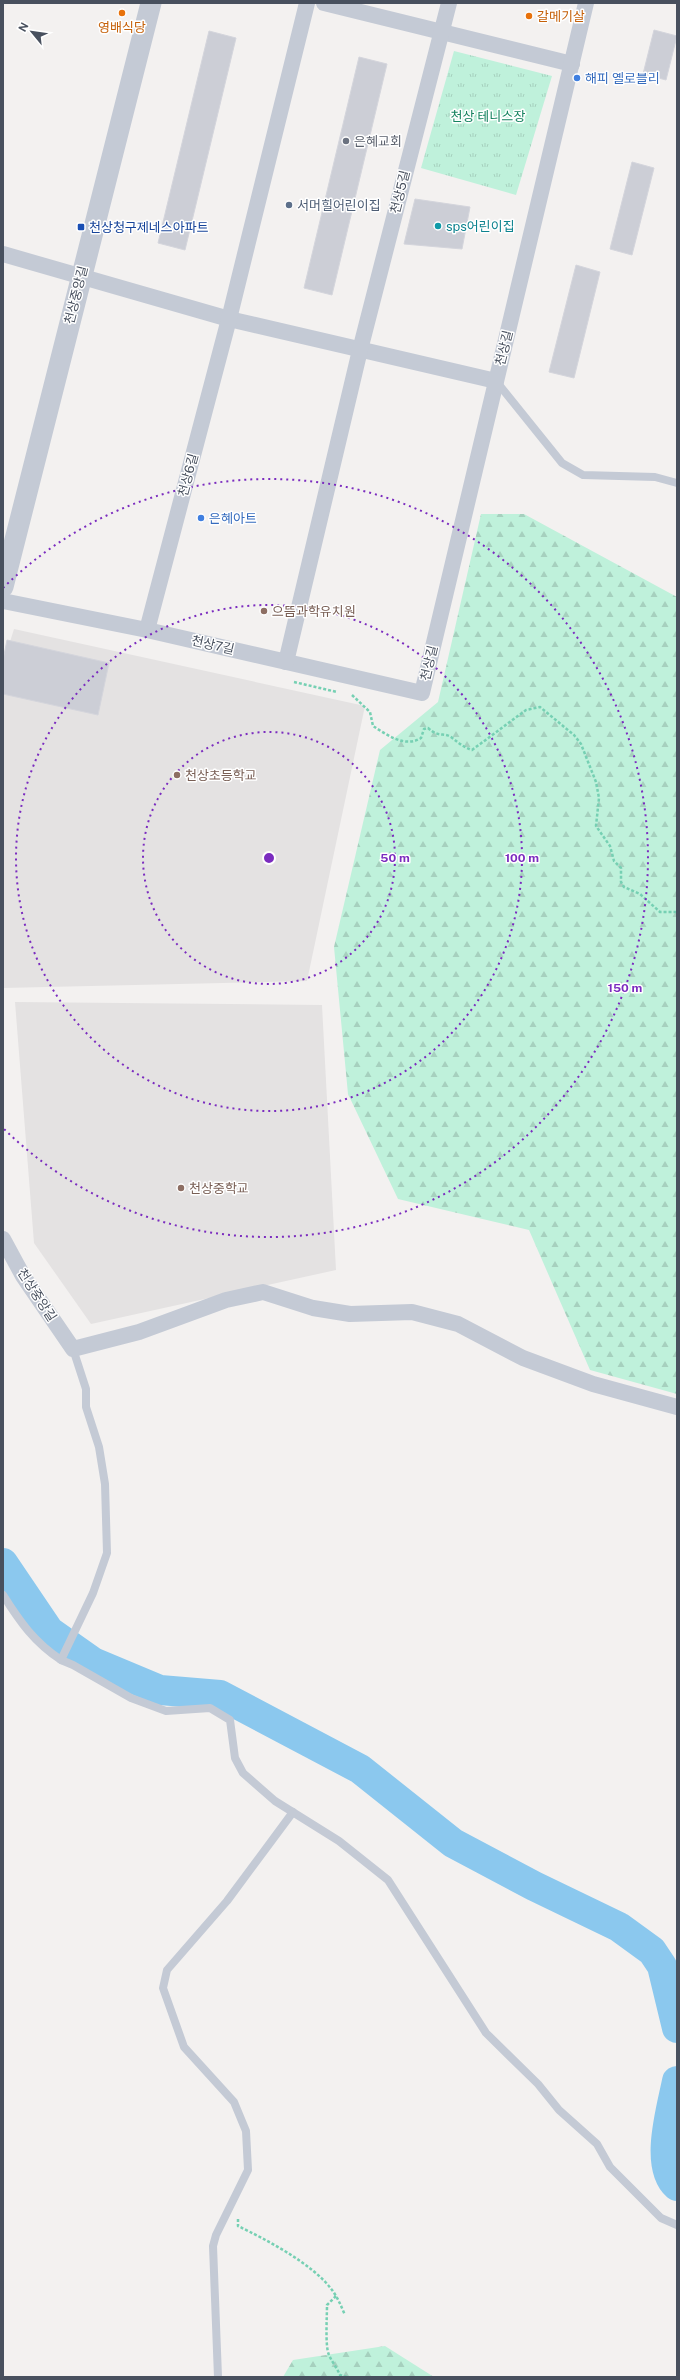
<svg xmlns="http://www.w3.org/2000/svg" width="680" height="2380" font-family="'Public Sans','Noto Sans KR',sans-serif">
<defs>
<pattern id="grass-tufts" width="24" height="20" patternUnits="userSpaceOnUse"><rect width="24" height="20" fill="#bff1db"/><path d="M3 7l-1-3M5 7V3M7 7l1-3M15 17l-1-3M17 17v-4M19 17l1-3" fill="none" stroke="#a6d0be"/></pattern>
<pattern id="forest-firs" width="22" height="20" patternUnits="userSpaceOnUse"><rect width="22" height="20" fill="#bff1db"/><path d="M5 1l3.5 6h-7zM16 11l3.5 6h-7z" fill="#a6d0be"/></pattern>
</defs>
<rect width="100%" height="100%" fill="#f3f1f0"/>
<g fill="#e4e2e2">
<polygon points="14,629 365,706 307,981 3,988 3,664"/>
<polygon points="15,1002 322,1005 336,1270 91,1324 34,1243"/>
</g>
<polygon fill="url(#grass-tufts)" points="454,51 552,76 516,195 421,168"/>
<g fill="url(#forest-firs)">
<polygon points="481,514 524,514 677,597 677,1394 590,1370 529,1230 398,1199 348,1094 334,947 380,750 438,702"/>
<polygon points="385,2346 434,2377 283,2377 293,2360"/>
</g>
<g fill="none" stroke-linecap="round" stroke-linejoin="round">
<g stroke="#8bc8ee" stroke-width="30">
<polyline points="3,1563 49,1631 93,1662 160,1690 220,1695 360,1769 453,1843 534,1886 619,1927 652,1951 662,1966 677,2028"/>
<path d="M677,2081C672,2107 654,2166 677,2186"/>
</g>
</g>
<g fill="#ccced6" stroke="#d4d5dc">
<polygon points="654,30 677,36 666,80 643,74"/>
<polygon points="209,31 236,38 185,250 158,243"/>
<polygon points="359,57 387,64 332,295 304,288"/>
<polygon points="632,162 654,168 632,255 610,249"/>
<polygon points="415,199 470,207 462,249 404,244"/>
<polygon points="576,265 600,272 574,378 549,372"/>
<polygon points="7,640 109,663 98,715 3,694 3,660"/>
</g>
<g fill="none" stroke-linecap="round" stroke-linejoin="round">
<g stroke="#76d0b3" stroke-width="2.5" stroke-dasharray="3 2" stroke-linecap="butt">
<polyline points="294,682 337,692"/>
<path d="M352,695L370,712L373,726C387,735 405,748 421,738L424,729L428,728C439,738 443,732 451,737C459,743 463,747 472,750L526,710L540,707L574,735L581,744L596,782L599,798L596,826L610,846L614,861L621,868V882L624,887L640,894L660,912H677"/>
<path d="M238,2219V2226C267,2240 313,2264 332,2290C338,2298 341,2306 345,2315"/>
<path d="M336,2296L327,2305C327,2317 325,2347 329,2355C332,2362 337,2368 340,2375L347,2377"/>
</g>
<g stroke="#c4cad5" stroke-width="8">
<polyline points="496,381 562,463 583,475 655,477 677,483"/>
<polyline points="73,1349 86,1389 86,1407 99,1447 105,1484 107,1553 93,1593 61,1660 73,1665 131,1698 166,1711 210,1708 230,1720 235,1758 243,1773 275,1801 339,1841 388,1880 486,2033 538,2084 559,2110 597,2144 610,2167 661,2218 677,2225"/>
<path d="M3,1595C20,1622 34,1642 61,1660"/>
<polyline points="218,2377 213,2246 216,2235 248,2170 246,2131 234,2102 184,2047 163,1988 167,1970 227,1901 293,1812"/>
</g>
<g stroke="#c4cad5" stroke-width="16">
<polyline points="324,3 572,64"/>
<polyline points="3,254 229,319 496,381"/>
<polyline points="3,601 147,630 422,693 586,3"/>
<polyline points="147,630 229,319 307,3"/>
<polyline points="286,662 360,350 449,3"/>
<polyline points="3,1239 23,1276 73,1349 139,1332 226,1300 263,1292 313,1308 350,1314 412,1312 458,1324 523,1358 593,1384 677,1407"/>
</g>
<polyline stroke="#c4cad5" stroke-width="21" points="3,587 151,3"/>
</g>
<g fill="none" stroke="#7b2cbf" stroke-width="2" stroke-dasharray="2 4">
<circle cx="269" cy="858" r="126"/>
<circle cx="269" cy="858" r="253"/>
<path d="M3 588A379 379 0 1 1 3 1128"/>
</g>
<g fill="#e8710a" stroke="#fff" stroke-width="1.5">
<circle cx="122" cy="13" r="4"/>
<circle cx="529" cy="16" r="4"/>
</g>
<g fill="#3f7fe0" stroke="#fff" stroke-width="1.5">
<circle cx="577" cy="78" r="4"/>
<circle cx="201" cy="518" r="4"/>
</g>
<circle fill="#6b7280" stroke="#fff" stroke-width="1.5" cx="346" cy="141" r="4"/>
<circle fill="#5c6f8a" stroke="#fff" stroke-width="1.5" cx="289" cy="205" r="4"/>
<circle fill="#0f9aa8" stroke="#fff" stroke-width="1.5" cx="438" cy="226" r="4"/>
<rect fill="#1a4fb4" stroke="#fff" stroke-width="1.5" x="77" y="223" width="8" height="8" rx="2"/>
<g fill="#8d6e63" stroke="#fff" stroke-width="1.5">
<circle cx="264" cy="611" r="4"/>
<circle cx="177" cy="775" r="4"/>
<circle cx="181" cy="1188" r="4"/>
</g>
<g text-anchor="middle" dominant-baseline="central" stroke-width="3" stroke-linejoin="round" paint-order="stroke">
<g font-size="13" fill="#c56008" stroke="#fff" text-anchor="start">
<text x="537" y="16">갈메기살</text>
<text x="122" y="27" text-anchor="middle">영배식당</text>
</g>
<g font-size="13" fill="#366cbe" stroke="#fff" text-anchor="start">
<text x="585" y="78">해피 옐로블리</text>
<text x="209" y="518">은혜아트</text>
</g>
<g font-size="13" fill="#15835f" stroke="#fff">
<text x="488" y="116">천상 테니스장</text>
</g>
<g font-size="13" fill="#5b616d" stroke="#fff" text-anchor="start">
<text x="354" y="141">은혜교회</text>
</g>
<g font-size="13" fill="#48505e" stroke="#fff">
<text transform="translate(400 192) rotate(-76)">천상5길</text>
<text transform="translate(76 295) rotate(-76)">천상중앙길</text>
<text transform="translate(504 348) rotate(-76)">천상길</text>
<text transform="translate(188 475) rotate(-75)">천상6길</text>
<text transform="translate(213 645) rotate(13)">천상7길</text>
<text transform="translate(429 663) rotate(-77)">천상길</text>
<text transform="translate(37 1295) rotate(57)">천상중앙길</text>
</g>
<g font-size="13" fill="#4e5e75" stroke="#fff" text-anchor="start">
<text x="297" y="205">서머힐어린이집</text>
</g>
<g font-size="13" fill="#0d838f" stroke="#fff" text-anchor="start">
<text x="446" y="226">sps어린이집</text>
</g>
<g font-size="13" fill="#164399" stroke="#fff" text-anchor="start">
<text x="89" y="227">천상청구제네스아파트</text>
</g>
<g font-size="13" fill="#785e54" stroke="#fff" text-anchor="start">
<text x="272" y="611">으뜸과학유치원</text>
<text x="185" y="775">천상초등학교</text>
<text x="189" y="1188">천상중학교</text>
</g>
</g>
<circle cx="269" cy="858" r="6" fill="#7b2cbf" stroke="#fff" stroke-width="2"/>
<g font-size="12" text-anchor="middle" font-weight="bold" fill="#7b2cbf" stroke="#fff" stroke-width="3" stroke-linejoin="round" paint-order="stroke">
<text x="395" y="862">50 m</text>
<text x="522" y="862">100 m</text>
<text x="625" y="992">150 m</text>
</g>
<rect width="680" height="2380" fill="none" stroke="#48505e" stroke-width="8"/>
<g transform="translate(32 32) rotate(299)" stroke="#ffffff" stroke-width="3" paint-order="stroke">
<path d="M0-3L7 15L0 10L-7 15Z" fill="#48505e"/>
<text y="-6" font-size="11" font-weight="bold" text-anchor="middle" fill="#48505e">N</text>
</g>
</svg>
